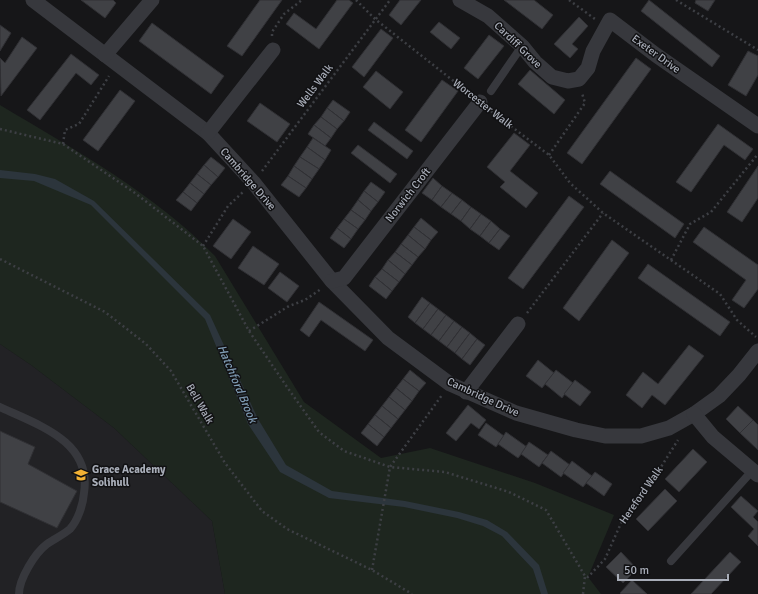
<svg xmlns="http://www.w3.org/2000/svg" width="758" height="594" font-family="Signika,sans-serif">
<rect width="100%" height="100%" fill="#161618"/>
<polygon fill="#222225" points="0,344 31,365 114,428 212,521 225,594 0,594"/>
<path fill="#1e261f" d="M0,105C75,150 154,193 215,256L304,402L381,458L430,448L535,483L614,515L588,577L601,594H225L212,521L114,428L31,365L0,344Z"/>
<polygon fill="#2c353c" points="0,170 35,174 55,179 94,201 210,315 258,419 286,465 332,491 405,501 459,512 487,520 507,532 539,565 548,594 541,594 533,569 502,536 483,526 457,518 404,507 329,498 280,472 248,424 205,319 91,205 34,181 0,178"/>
<g fill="#404145" stroke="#303034">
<polygon points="81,0 113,0 116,3 105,18"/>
<polygon points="260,0 282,0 242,56 227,46"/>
<polygon points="337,0 349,0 353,3 319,49 286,24 294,13 316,29"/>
<polygon points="400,0 421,0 401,25 389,15"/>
<polygon points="504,0 534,0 553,15 542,29"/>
<polygon points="649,0 720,56 712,67 641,11"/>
<polygon points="696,0 715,0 708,11 695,3"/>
<polygon points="579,17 588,26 572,44 578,49 570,58 554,44"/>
<polygon points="439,22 460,38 451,49 430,32"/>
<polygon points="152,23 224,76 211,94 139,41"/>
<polygon points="0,25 11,33 0,51"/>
<polygon points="381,29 393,38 364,77 352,67"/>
<polygon points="489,35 504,46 478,79 464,68"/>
<polygon points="22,37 37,48 1,96 0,58 5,63"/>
<polygon points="748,51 758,56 758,75 746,96 728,85"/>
<polygon points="71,54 99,75 91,85 76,73 40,120 27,110"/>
<polygon points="636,58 651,69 582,164 567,153"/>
<polygon points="530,70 565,100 554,114 518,84"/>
<polygon points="376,71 403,92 390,109 363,87"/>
<polygon points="442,80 458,91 421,142 405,130"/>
<polygon points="120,90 135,101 98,151 83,140"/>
<polygon points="333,100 350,112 344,121 327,108"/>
<polygon points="260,103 290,124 277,142 247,121"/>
<polygon points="327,108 344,121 337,129 321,117"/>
<polygon points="321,117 337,129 331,138 314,125"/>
<polygon points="374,122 413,151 407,159 368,130"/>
<polygon points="718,124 753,149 745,160 724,145 691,192 676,182"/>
<polygon points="314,125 331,138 325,146 308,134"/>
<polygon points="514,133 530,145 510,171 538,193 526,208 500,187 505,182 487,167"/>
<polygon points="313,138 331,150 325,160 307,147"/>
<polygon points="358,145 397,174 390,183 351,153"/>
<polygon points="307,147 325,160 319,169 300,157"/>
<polygon points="211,157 225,168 218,177 204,165"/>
<polygon points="300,157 319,169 312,179 294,166"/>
<polygon points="204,165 218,177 211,185 197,174"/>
<polygon points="294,166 312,179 306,188 288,176"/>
<polygon points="758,166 758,198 742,222 727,212"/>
<polygon points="610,171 684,224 675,238 600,184"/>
<polygon points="197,174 211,185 204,194 190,183"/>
<polygon points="288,176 306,188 299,197 281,185"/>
<polygon points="433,178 442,186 432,200 422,193"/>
<polygon points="371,182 385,192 378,202 364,191"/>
<polygon points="190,183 204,194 197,203 183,192"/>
<polygon points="442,186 452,193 441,207 432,200"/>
<polygon points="364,191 378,202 371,211 358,200"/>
<polygon points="183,192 197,203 191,211 176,200"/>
<polygon points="452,193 462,200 451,214 441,207"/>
<polygon points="569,196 584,207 523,289 508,278"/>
<polygon points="358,200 371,211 365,220 351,210"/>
<polygon points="462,200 471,207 461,221 451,214"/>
<polygon points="471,207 481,214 470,229 461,221"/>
<polygon points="351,210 365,220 358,229 344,219"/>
<polygon points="481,214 491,221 480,236 470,229"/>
<polygon points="421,218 438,232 431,240 414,227"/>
<polygon points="233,219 251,232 231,259 213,246"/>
<polygon points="344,219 358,229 351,239 337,228"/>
<polygon points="491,221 500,229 489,243 480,236"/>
<polygon points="414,227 431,240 425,249 408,235"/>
<polygon points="704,227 758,265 758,289 744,308 732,300 746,280 693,242"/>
<polygon points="337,228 351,239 344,248 330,238"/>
<polygon points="500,229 510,236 499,250 489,243"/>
<polygon points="408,235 425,249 418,257 401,244"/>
<polygon points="612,240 629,253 579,321 563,308"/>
<polygon points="401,244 418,257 412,265 395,252"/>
<polygon points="253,246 279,264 264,285 238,268"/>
<polygon points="395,252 412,265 405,274 388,260"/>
<polygon points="388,260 405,274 399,282 382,269"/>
<polygon points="648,264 730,322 720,336 638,278"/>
<polygon points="382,269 399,282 392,291 375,277"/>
<polygon points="280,272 299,286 287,302 268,288"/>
<polygon points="375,277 392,291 386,299 369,286"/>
<polygon points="422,297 430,303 415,323 408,317"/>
<polygon points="319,302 373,340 365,351 321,320 309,337 300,330"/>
<polygon points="430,303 438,309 423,329 415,323"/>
<polygon points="438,309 446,315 431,335 423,329"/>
<polygon points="446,315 454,321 439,341 431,335"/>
<polygon points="454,321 462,327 447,347 439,341"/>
<polygon points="462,327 470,333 455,353 447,347"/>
<polygon points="470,333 477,339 462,359 455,353"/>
<polygon points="477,339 485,345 470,365 462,359"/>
<polygon points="689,345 704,356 665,405 652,395 642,408 626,395 643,372 658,384"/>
<polygon points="538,360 554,373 542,388 526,376"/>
<polygon points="410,370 426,383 419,391 403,379"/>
<polygon points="556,370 573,383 562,398 545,384"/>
<polygon points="403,379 419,391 412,401 396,388"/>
<polygon points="575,380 591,392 580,406 564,394"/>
<polygon points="396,388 412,401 405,410 389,397"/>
<polygon points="389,397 405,410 398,419 382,406"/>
<polygon points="468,405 486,420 479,429 471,423 456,441 446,433"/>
<polygon points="382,406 398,419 391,428 375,415"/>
<polygon points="738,406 753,420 740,433 726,419"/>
<polygon points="375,415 391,428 384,437 368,424"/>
<polygon points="753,420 758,425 758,450 740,433"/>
<polygon points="486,423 504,436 496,447 478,435"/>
<polygon points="368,424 384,437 377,446 361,433"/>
<polygon points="0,431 35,447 28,464 77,491 57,528 0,502"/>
<polygon points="506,432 527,447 518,458 498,444"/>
<polygon points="529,442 548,455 539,467 521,454"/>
<polygon points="693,449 707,462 679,492 665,479"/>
<polygon points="551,451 570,465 561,477 542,463"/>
<polygon points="572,461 592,476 583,487 563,473"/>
<polygon points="595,472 612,484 604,496 586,483"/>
<polygon points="665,489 677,501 648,531 636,519"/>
<polygon points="741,496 758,511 753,517 758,522 758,546 748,536 754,529 731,507"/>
<polygon points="621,552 637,569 623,583 606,567"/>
<polygon points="730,552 741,562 711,594 691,594"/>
<polygon points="632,580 647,594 621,594 620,593"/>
</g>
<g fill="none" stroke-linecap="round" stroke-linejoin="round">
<g stroke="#3d3f44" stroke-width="2.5" stroke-dasharray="2 3" stroke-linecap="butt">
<polyline points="356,0 375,19 470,94"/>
<polyline points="569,0 595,19"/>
<polyline points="676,0 758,50"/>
<polyline points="272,36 272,32 284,14 302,0"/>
<polyline points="491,111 549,155 570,183 603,213 720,294 737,320 756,337"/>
<polyline points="0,129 63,144 135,193 203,246 249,331 287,387 319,432 344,451 390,467 445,472 509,492 546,510 585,576"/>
<polyline points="63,144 65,130 79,124 109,76"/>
<polyline points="549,155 585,103 582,93"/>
<polyline points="262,171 390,0"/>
<polyline points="203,246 228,206 243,192"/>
<polyline points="0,259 105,312 146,344 171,371 225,463 262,511 287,529 372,570 412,594"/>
<polyline points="671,260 690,224 711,212 758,154"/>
<polyline points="527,313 603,213"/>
<polyline points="249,331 289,306 305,300 321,289"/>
<polyline points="372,570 390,467 442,395"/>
<polyline points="583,594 585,576 588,577 605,559 622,521 661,467 678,440"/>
</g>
<g stroke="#37383d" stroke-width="8">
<polyline points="491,91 522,46"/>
<path d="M0,407C38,425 92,441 84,493C83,505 78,520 70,529C63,535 54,539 47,544C35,553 19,579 19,594"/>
<polyline points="671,561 752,471"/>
</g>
<g stroke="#37383d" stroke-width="15">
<polyline points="33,0 208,133 253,182 332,281 388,338 450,384 516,413 576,430 605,436 641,436 669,428 694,414 719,396 739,375 758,351"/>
<polyline points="460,0 488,16 522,46 535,62 552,77 568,81 579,79 588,68 593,51 610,20 656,55 758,126"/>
<polyline points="105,55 152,0"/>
<polyline points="208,133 273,50"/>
<polyline points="332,281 344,278 480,102"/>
<polyline points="466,392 518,324"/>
<polyline points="694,414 713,437 758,475"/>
</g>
</g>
<defs>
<symbol id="school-bare" viewBox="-9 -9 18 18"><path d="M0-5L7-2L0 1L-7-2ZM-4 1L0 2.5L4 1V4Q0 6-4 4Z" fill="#f2b134" stroke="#111113" stroke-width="2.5" paint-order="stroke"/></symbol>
</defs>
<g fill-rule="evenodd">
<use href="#school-bare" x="71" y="465" width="20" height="20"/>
</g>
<g text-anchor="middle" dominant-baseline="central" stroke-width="3" stroke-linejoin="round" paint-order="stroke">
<g font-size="11" fill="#a8adb8" stroke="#111113">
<text transform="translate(518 45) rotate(44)">Cardiff Grove</text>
<text transform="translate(656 54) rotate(36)">Exeter Drive</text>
<text transform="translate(315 86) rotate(-53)">Wells Walk</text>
<text transform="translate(483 104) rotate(38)">Worcester Walk</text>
<text transform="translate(248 179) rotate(49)">Cambridge Drive</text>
<text transform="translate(408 195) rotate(-52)">Norwich Croft</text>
<text transform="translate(483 397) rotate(25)">Cambridge Drive</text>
<text transform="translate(200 404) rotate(60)">Bell Walk</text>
<text transform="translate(641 495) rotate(-55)">Hereford Walk</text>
</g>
<g font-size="11" font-weight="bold" fill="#a8adb8" stroke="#111113" text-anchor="start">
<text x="92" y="469">Grace Academy<tspan x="92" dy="13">Solihull</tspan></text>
</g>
<g font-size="12" font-style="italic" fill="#7f9bb3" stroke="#111113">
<text transform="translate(237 384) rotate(67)">Hatchford Brook</text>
</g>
</g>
<path d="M618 574v6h110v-6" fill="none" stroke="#a8adb8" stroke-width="2"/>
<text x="624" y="574" font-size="12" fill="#a8adb8" stroke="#111113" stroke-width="3" paint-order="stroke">50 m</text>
</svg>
